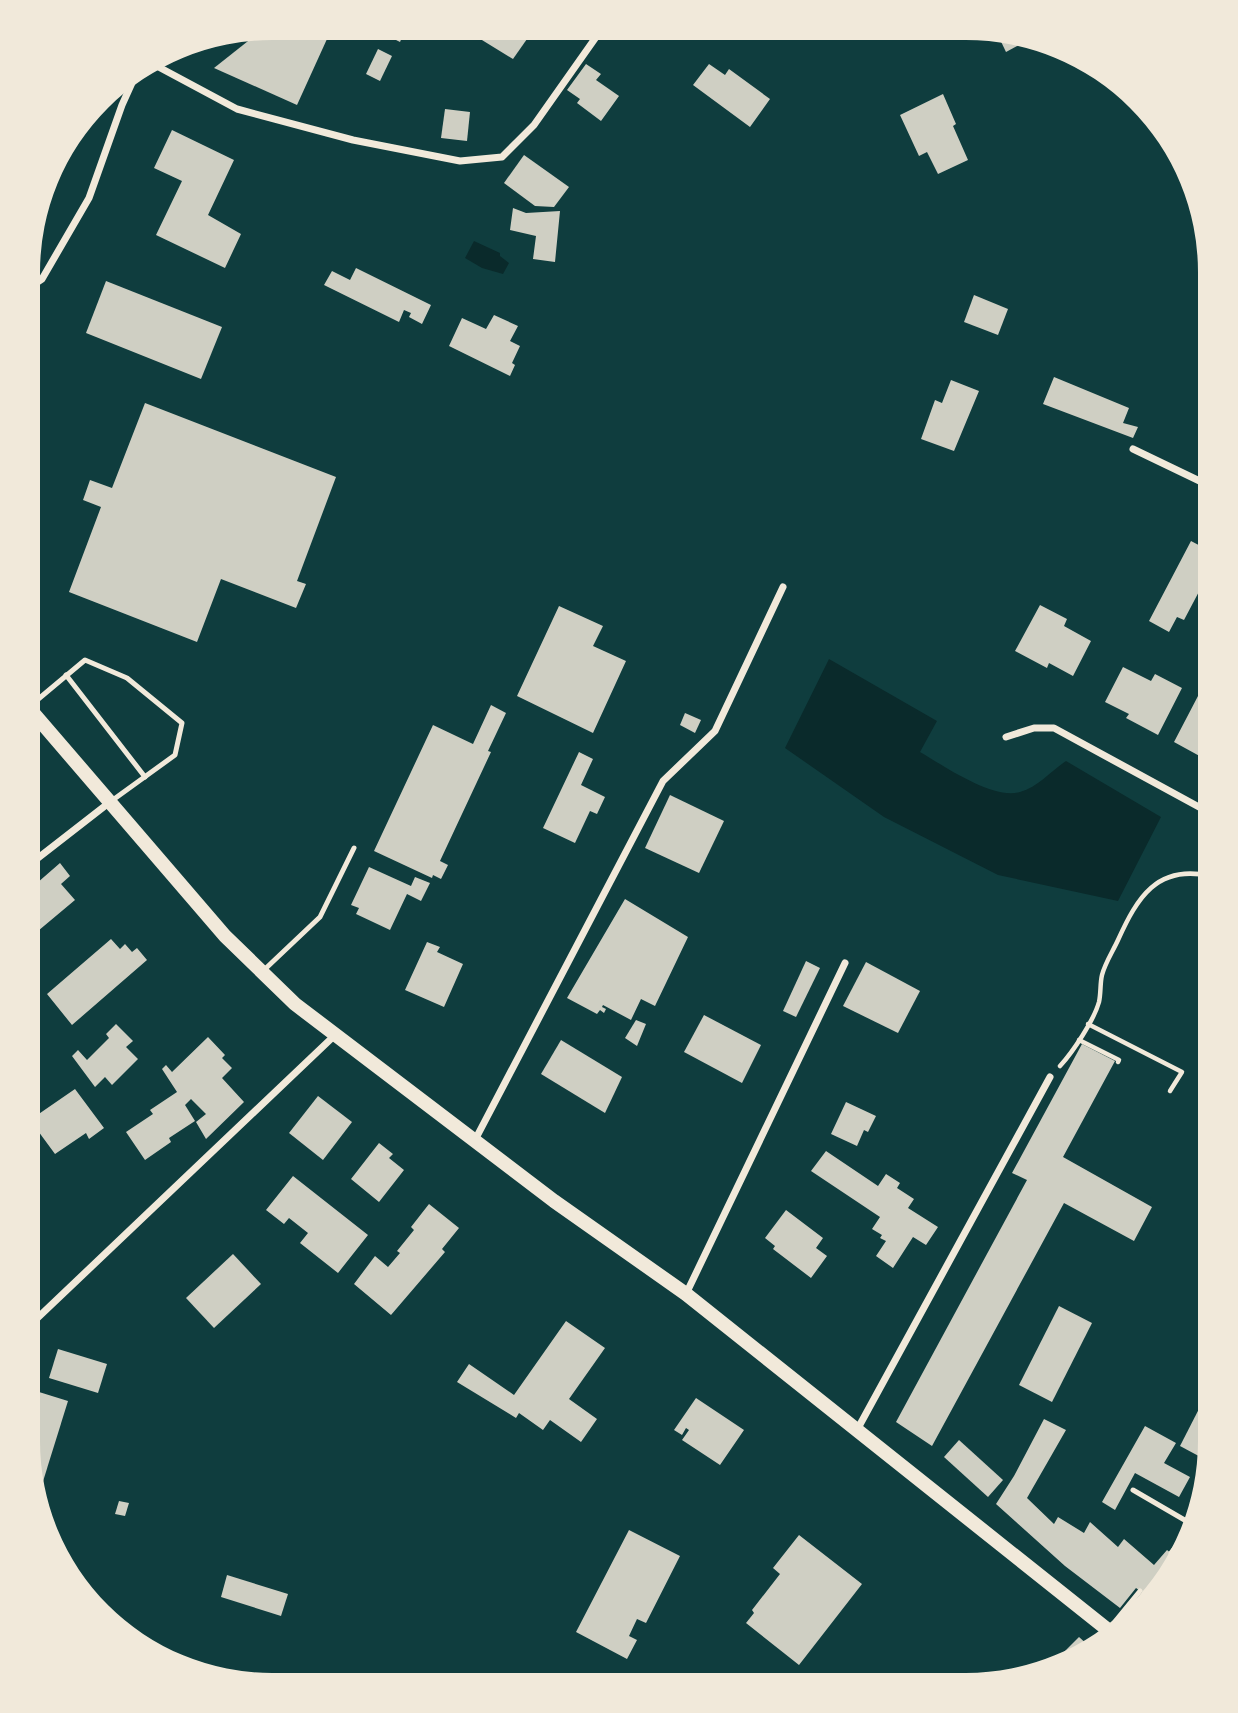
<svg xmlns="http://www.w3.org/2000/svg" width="1238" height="1713" font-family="'PT Sans Narrow',sans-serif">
<rect width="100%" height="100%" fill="#0f3d3e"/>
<g fill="#0a2a2b">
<polygon points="474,241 500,253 500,256 509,263 503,274 482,268 465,258"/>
<path d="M829,659L937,721L920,752C944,766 993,800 1020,792C1038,787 1051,771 1066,761L1161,817L1118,901L998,875L884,817L785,748Z"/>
</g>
<g fill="#cfcfc3">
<polygon points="272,28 332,28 297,105 214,68 262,30"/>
<polygon points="389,28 405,30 400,42 386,35"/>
<polygon points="464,29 534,29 513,59"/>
<polygon points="998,30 1019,39 1021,44 1006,52 996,31"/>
<polygon points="378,49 392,56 380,81 366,74"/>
<polygon points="586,64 601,74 596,80 619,96 601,121 577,103 580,99 567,90"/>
<polygon points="709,64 725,75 729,69 770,99 750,127 693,85"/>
<polygon points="943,94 956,124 953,126 968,160 938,174 927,152 919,156 900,115"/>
<polygon points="445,109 470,112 467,141 441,138"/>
<polygon points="172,130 234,160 208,215 241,234 225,268 156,235 182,181 154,168"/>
<polygon points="524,155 569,187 554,207 535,206 504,183"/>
<polygon points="513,208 526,213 560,211 555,262 533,259 536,236 510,230"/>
<polygon points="356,268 431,305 422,324 409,317 411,313 404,310 399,322 324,285 332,271 350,280"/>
<polygon points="106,281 222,327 201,379 86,333"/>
<polygon points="974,295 1008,309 998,335 964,322"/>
<polygon points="494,315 518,326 510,341 520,346 512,363 515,365 510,376 449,346 462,318 486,329"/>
<polygon points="1054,377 1129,408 1123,423 1138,427 1133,438 1043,404"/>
<polygon points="951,380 979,391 954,451 921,439 935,400 942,403"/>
<polygon points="145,403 336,477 297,581 306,584 296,608 221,579 197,642 69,592 101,507 83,500 90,480 112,488"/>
<polygon points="1191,541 1210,551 1210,588 1203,584 1184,620 1177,617 1169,632 1149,621"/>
<polygon points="1040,605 1067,619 1064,626 1091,641 1073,676 1049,663 1047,668 1015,651"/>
<polygon points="559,606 603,626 593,646 626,661 593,733 517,696"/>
<polygon points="1123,667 1151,681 1155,674 1182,688 1158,735 1126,718 1129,714 1105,702"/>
<polygon points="1198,696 1210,702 1210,756 1207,755 1205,759 1174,742"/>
<polygon points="491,705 506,713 488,751 491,752 440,861 448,865 441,879 433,875 432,878 374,851 433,725 473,744"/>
<polygon points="685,713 701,720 695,733 680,725"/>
<polygon points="579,752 593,759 581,785 605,797 597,814 590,811 575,843 543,828"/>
<polygon points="670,795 724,821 699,873 645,848"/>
<polygon points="60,863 70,876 61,884 75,900 32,936 29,933 29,890"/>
<polygon points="369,867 411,886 415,877 430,883 421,901 407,894 390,930 356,914 359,908 351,905"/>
<polygon points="625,899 688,937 655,1006 641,999 631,1020 603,1005 602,1007 606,1009 604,1013 600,1010 597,1014 567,998"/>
<polygon points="111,939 120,949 125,944 132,952 137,948 147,960 72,1025 47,994"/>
<polygon points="427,942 440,947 437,952 463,964 444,1007 405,990"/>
<polygon points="806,961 820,968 796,1017 783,1011"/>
<polygon points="866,962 920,991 898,1033 843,1006"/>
<polygon points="704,1015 761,1045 742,1083 684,1052"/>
<polygon points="636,1020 646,1024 637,1046 625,1038"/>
<polygon points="116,1024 133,1041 126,1047 138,1059 112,1085 105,1077 95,1087 72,1056 78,1050 87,1060 109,1038 106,1034"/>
<polygon points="208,1037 225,1055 222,1058 232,1068 222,1078 244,1102 206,1139 196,1122 206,1114 191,1099 185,1105 195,1121 169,1138 171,1142 145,1160 126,1132 153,1114 150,1110 177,1092 162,1069 166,1065 172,1072"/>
<polygon points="561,1040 622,1077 605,1113 541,1074"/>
<polygon points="1082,1044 1115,1061 1063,1157 1152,1207 1134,1241 1064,1203 932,1446 896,1422 1027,1180 1012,1173"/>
<polygon points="75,1089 104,1128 89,1139 86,1133 55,1154 30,1120"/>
<polygon points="318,1096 352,1122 323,1160 289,1133"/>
<polygon points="846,1102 876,1116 868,1132 864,1130 857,1146 831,1134"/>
<polygon points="379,1143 393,1154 389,1158 404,1170 379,1202 351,1179"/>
<polygon points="826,1151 878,1186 886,1174 900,1183 897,1188 914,1199 908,1208 938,1227 926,1245 913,1237 893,1268 876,1256 886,1241 880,1238 882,1235 872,1229 880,1217 811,1171"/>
<polygon points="293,1176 368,1235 338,1273 300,1243 308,1233 289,1218 284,1224 266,1210"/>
<polygon points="429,1204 459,1228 442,1249 445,1252 391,1315 354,1284 375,1256 388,1267 400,1253 397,1251 414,1230 411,1227"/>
<polygon points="786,1210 823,1238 816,1248 827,1256 811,1278 773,1249 775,1246 765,1238"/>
<polygon points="233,1254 261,1284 214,1328 186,1298"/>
<polygon points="1059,1306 1092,1323 1052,1402 1019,1385"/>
<polygon points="566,1321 605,1348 569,1399 597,1419 581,1442 550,1420 543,1430 519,1413 516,1418 457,1382 469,1364 514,1395"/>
<polygon points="58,1349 107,1364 98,1393 49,1378"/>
<polygon points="39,1392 68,1401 40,1491 28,1442 28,1426"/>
<polygon points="696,1398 744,1430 720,1465 682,1440 689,1430 686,1428 682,1435 674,1430"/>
<polygon points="1202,1403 1209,1407 1208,1461 1180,1446"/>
<polygon points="1044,1419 1066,1430 1027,1498 1054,1524 1058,1517 1084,1533 1090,1522 1118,1547 1124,1539 1154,1565 1167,1550 1171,1553 1176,1557 1169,1577 1147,1596 1136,1588 1120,1608 1065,1566 996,1504 1014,1476"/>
<polygon points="1145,1426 1176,1443 1164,1463 1190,1477 1179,1497 1135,1473 1115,1510 1102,1502"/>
<polygon points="959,1440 1003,1480 988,1497 944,1457"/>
<polygon points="119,1501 129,1503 125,1516 115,1514"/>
<polygon points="629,1530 680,1556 646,1623 637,1619 629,1636 637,1640 627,1659 576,1632"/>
<polygon points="799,1535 862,1584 799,1665 746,1623 754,1613 752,1610 780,1574 773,1568"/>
<polygon points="227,1575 288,1594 281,1616 221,1597"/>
<polygon points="1079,1637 1089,1646 1074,1660 1051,1665"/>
</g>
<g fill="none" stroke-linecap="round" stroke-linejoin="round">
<g stroke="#f1e9da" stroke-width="4.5">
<polyline points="1088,1024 1182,1072 1170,1091"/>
<polyline points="1079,1040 1119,1060 1118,1062"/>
<path d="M1060,1066C1073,1052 1094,1020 1099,1002C1101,993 1100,983 1102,975C1105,963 1113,951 1118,940C1137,898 1157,864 1210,876"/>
</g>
<g stroke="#f1e9da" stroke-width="5">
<polyline points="66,675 145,777"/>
<polyline points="30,706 85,660 127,678 182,723 175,755 110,802"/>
<polyline points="264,970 320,917 354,848"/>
<polyline points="1133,1490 1188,1522"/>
<polyline points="1171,1553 1181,1540"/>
<polyline points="1108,1630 1140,1591"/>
</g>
<g stroke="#f1e9da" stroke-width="7">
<polyline points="153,64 237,109 353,140 460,161 502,157 534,125 601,30"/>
<polyline points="30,287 42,279 89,198 122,105 136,74"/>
<polyline points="1133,449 1210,486"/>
<polyline points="1006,737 1034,728 1054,728 1210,813"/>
<polyline points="29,865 110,802"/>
<polyline points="475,1140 663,781 715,731 783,587"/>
<polyline points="686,1294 845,963"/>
<polyline points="28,1327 334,1036"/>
<polyline points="857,1430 1050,1077"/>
</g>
<polyline stroke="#f1e9da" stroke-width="14" points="29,708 225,936 295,1004 554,1201 686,1294 1108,1630"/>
</g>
<path d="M0 0H1238V1713H0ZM272 40H966A232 232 0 0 1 1198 272V1441A232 232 0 0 1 966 1673H272A232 232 0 0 1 40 1441V272A232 232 0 0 1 272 40Z" fill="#f1e9da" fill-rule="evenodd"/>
</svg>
